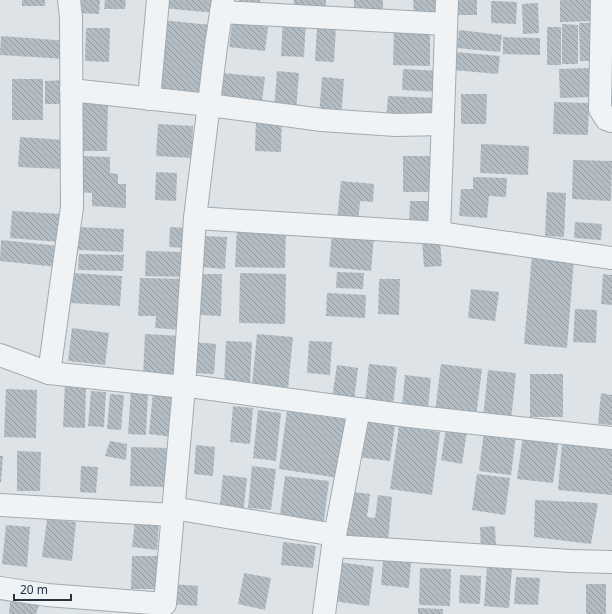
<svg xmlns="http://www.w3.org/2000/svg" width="612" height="614" font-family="'Noto Sans',sans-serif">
<defs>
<pattern id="building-back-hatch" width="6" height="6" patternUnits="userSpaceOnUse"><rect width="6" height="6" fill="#b4bdc4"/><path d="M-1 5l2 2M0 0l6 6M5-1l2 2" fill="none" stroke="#929aa1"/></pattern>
</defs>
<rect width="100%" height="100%" fill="#dde3e7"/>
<g fill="url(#building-back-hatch)">
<rect x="22" y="0" width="23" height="6"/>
<polygon points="76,0 100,0 99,14 79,13"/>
<polygon points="105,0 126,0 125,9 104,9"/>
<polygon points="164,0 216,0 215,13 163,8"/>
<polygon points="239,0 260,0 260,3 239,1"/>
<rect x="294" y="0" width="32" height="7"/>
<rect x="354" y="0" width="29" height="13"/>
<polygon points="413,0 437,0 438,12 414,13"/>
<rect x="452" y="0" width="25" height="15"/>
<polygon points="560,0 599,0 599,21 560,22"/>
<polygon points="491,1 517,2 516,24 491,23"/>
<polygon points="538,3 539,33 523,34 522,4"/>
<polygon points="283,19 306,20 304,57 281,56"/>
<polygon points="161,20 211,25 205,98 154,93"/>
<polygon points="232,23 268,27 265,51 229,47"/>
<polygon points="579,23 594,23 595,61 580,61"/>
<polygon points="562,24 578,25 578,64 562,64"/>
<polygon points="317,26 336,27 334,62 315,61"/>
<rect x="547" y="27" width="14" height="38"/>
<polygon points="86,28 110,28 109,62 85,61"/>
<polygon points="394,29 430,30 430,66 393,65"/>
<polygon points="459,30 502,35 500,52 457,48"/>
<polygon points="1,36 69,41 67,59 0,55"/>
<polygon points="503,37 540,38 540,55 503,54"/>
<polygon points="455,52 500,56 498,74 453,70"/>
<polygon points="591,68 592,97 560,98 559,69"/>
<polygon points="403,69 439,71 438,92 402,90"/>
<polygon points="277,71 299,73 296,113 274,111"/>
<polygon points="222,73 265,77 261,110 218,105"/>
<polygon points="322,77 344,79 341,118 319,116"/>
<rect x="12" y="79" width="31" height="41"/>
<polygon points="66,80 66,104 45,104 45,81"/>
<polygon points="461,94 487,94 486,124 461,124"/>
<polygon points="388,96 438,98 437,122 386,120"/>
<polygon points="82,101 108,101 107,151 81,151"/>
<polygon points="554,102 589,103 588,135 553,134"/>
<polygon points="256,118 282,119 281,152 255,151"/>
<polygon points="158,124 193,126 192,158 156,156"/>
<polygon points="20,137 65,140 63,169 18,167"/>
<polygon points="481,144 529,146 528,175 480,173"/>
<polygon points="79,156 110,157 110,173 118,174 118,184 126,184 126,208 92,206 92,193 78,192"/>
<rect x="403" y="156" width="30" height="36"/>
<polygon points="573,160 612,161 611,201 572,199"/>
<polygon points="156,172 177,173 176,201 155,200"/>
<polygon points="473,177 507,178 506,197 489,196 487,218 459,216 461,189 473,189"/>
<polygon points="341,181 374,184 373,202 360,201 358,223 337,222"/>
<polygon points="547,192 566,193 564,237 545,236"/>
<polygon points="410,201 431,201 430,227 409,226"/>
<polygon points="12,211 61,214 59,242 10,238"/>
<polygon points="575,222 602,224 601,240 574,238"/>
<polygon points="237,226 286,227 285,268 235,267"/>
<polygon points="79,227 124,229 123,252 78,250"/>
<polygon points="170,227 186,228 185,248 169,247"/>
<polygon points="332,233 374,237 371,271 329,267"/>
<polygon points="203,236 227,237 225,269 201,267"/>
<polygon points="1,240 59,246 57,267 0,261"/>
<polygon points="440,240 442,266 424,267 422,241"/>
<polygon points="146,251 186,252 185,277 145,276"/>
<polygon points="79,254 124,255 123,271 78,270"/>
<polygon points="532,255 574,259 567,348 524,344"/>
<polygon points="337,272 364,273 363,289 336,288"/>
<polygon points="72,273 122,276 120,306 70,303"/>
<polygon points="240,273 286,274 285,324 239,323"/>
<polygon points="201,274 222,274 221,316 199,315"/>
<polygon points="603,274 612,275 612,305 601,304"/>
<polygon points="140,278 186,279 183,330 155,328 156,316 138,316"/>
<polygon points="379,279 400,279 399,315 378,314"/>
<polygon points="471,289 499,292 495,321 468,318"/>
<polygon points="327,293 366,295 365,318 326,316"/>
<polygon points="575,309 597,310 596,343 573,342"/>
<polygon points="72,328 109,333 105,365 68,361"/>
<polygon points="145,334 182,336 179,378 143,376"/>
<polygon points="257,334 293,337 288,389 252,385"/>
<polygon points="226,341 252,342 250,384 224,383"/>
<polygon points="309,341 332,342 330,375 307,373"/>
<polygon points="194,342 216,344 214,374 192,373"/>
<polygon points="369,364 397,367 393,405 365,402"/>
<polygon points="441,364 482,369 476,417 435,412"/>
<polygon points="337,365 358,368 354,401 332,398"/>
<polygon points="488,370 516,373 511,420 483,417"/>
<rect x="530" y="374" width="33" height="43"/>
<polygon points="405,375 431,378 428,408 402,406"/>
<polygon points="65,381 86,382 85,428 63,427"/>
<polygon points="6,389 37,390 36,438 4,437"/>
<polygon points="131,390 148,391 146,435 128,434"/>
<polygon points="91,391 106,392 104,427 88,426"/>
<polygon points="153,392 177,394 173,437 149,434"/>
<polygon points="601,393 612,395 612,425 598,424"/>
<polygon points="110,394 124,395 121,430 107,429"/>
<polygon points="233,406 253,408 250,444 230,442"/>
<polygon points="258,410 281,413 276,461 253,458"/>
<polygon points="287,411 348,420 339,478 279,469"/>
<polygon points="361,420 395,425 390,461 356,457"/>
<polygon points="399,426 440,432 432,495 390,489"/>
<polygon points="446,428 467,431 462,464 441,460"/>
<polygon points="484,431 516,435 511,475 479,471"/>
<polygon points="523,435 559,439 553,483 517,479"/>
<polygon points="110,441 127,444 126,460 105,456"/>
<polygon points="562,443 612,447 612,495 558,490"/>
<polygon points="196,445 215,447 213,476 194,474"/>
<polygon points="131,447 169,448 168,487 130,486"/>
<polygon points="17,451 41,452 40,491 17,491"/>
<polygon points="0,456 3,456 1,483 0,482"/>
<polygon points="81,466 98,467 96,493 80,492"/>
<polygon points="252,466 276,469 271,510 248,508"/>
<polygon points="477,474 510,478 505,515 472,510"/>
<polygon points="223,475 247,478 243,515 219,513"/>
<polygon points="285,476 329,481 323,528 279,522"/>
<polygon points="353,492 370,494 367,517 375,518 378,495 392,497 388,541 345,536"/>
<polygon points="535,500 598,503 591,544 534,537"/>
<polygon points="47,519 76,522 72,561 42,557"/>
<polygon points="135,521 159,523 157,550 132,547"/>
<polygon points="6,525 30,527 27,567 2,564"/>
<polygon points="495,526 496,549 481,550 480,527"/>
<polygon points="283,542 316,546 313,568 281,565"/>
<polygon points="132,556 158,556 158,589 131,589"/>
<polygon points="383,560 411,562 409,588 381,585"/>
<polygon points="339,562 374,567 369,606 333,601"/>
<polygon points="487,567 512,569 509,608 484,606"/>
<polygon points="420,568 451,569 450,606 419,605"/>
<polygon points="244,573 271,578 265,610 238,604"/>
<polygon points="460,575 481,576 480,604 459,603"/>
<polygon points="516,577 540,578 538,605 514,604"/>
<polygon points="173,584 198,586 197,606 172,604"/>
<rect x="586" y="584" width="20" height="30"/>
<polygon points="10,602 40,603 36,614 9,614"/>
<polygon points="418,608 443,609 443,614 418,614"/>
</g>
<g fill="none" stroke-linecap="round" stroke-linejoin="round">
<defs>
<g id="minor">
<polyline points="602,0 600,109 606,119 612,121"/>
<polyline points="221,12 446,24"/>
<polyline points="71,90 209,105 322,120 396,125 443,124"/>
<polyline points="149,99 158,0"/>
<polyline points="195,218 439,233 612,258"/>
<polyline points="439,233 447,0"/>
<polyline points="0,355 49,373 184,387 197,387 409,416 612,438"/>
<polyline points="49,373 72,207 71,17 69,0"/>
<polyline points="0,505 173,515"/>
<polyline points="173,508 335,535"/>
<polyline points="333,546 571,561 612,562"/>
<polyline points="0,588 47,595 165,604 184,387 195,218 216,46 223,0"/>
<polyline points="324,614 333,546 359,409"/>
</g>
</defs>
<use href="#minor" stroke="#a2abb1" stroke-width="24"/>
<use href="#minor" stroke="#f0f3f5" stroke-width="22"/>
</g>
<path d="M14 594v6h57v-6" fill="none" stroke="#26333e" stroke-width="2"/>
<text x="20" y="594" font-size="12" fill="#26333e" stroke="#ecf1f5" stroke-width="3" paint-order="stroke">20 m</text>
</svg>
